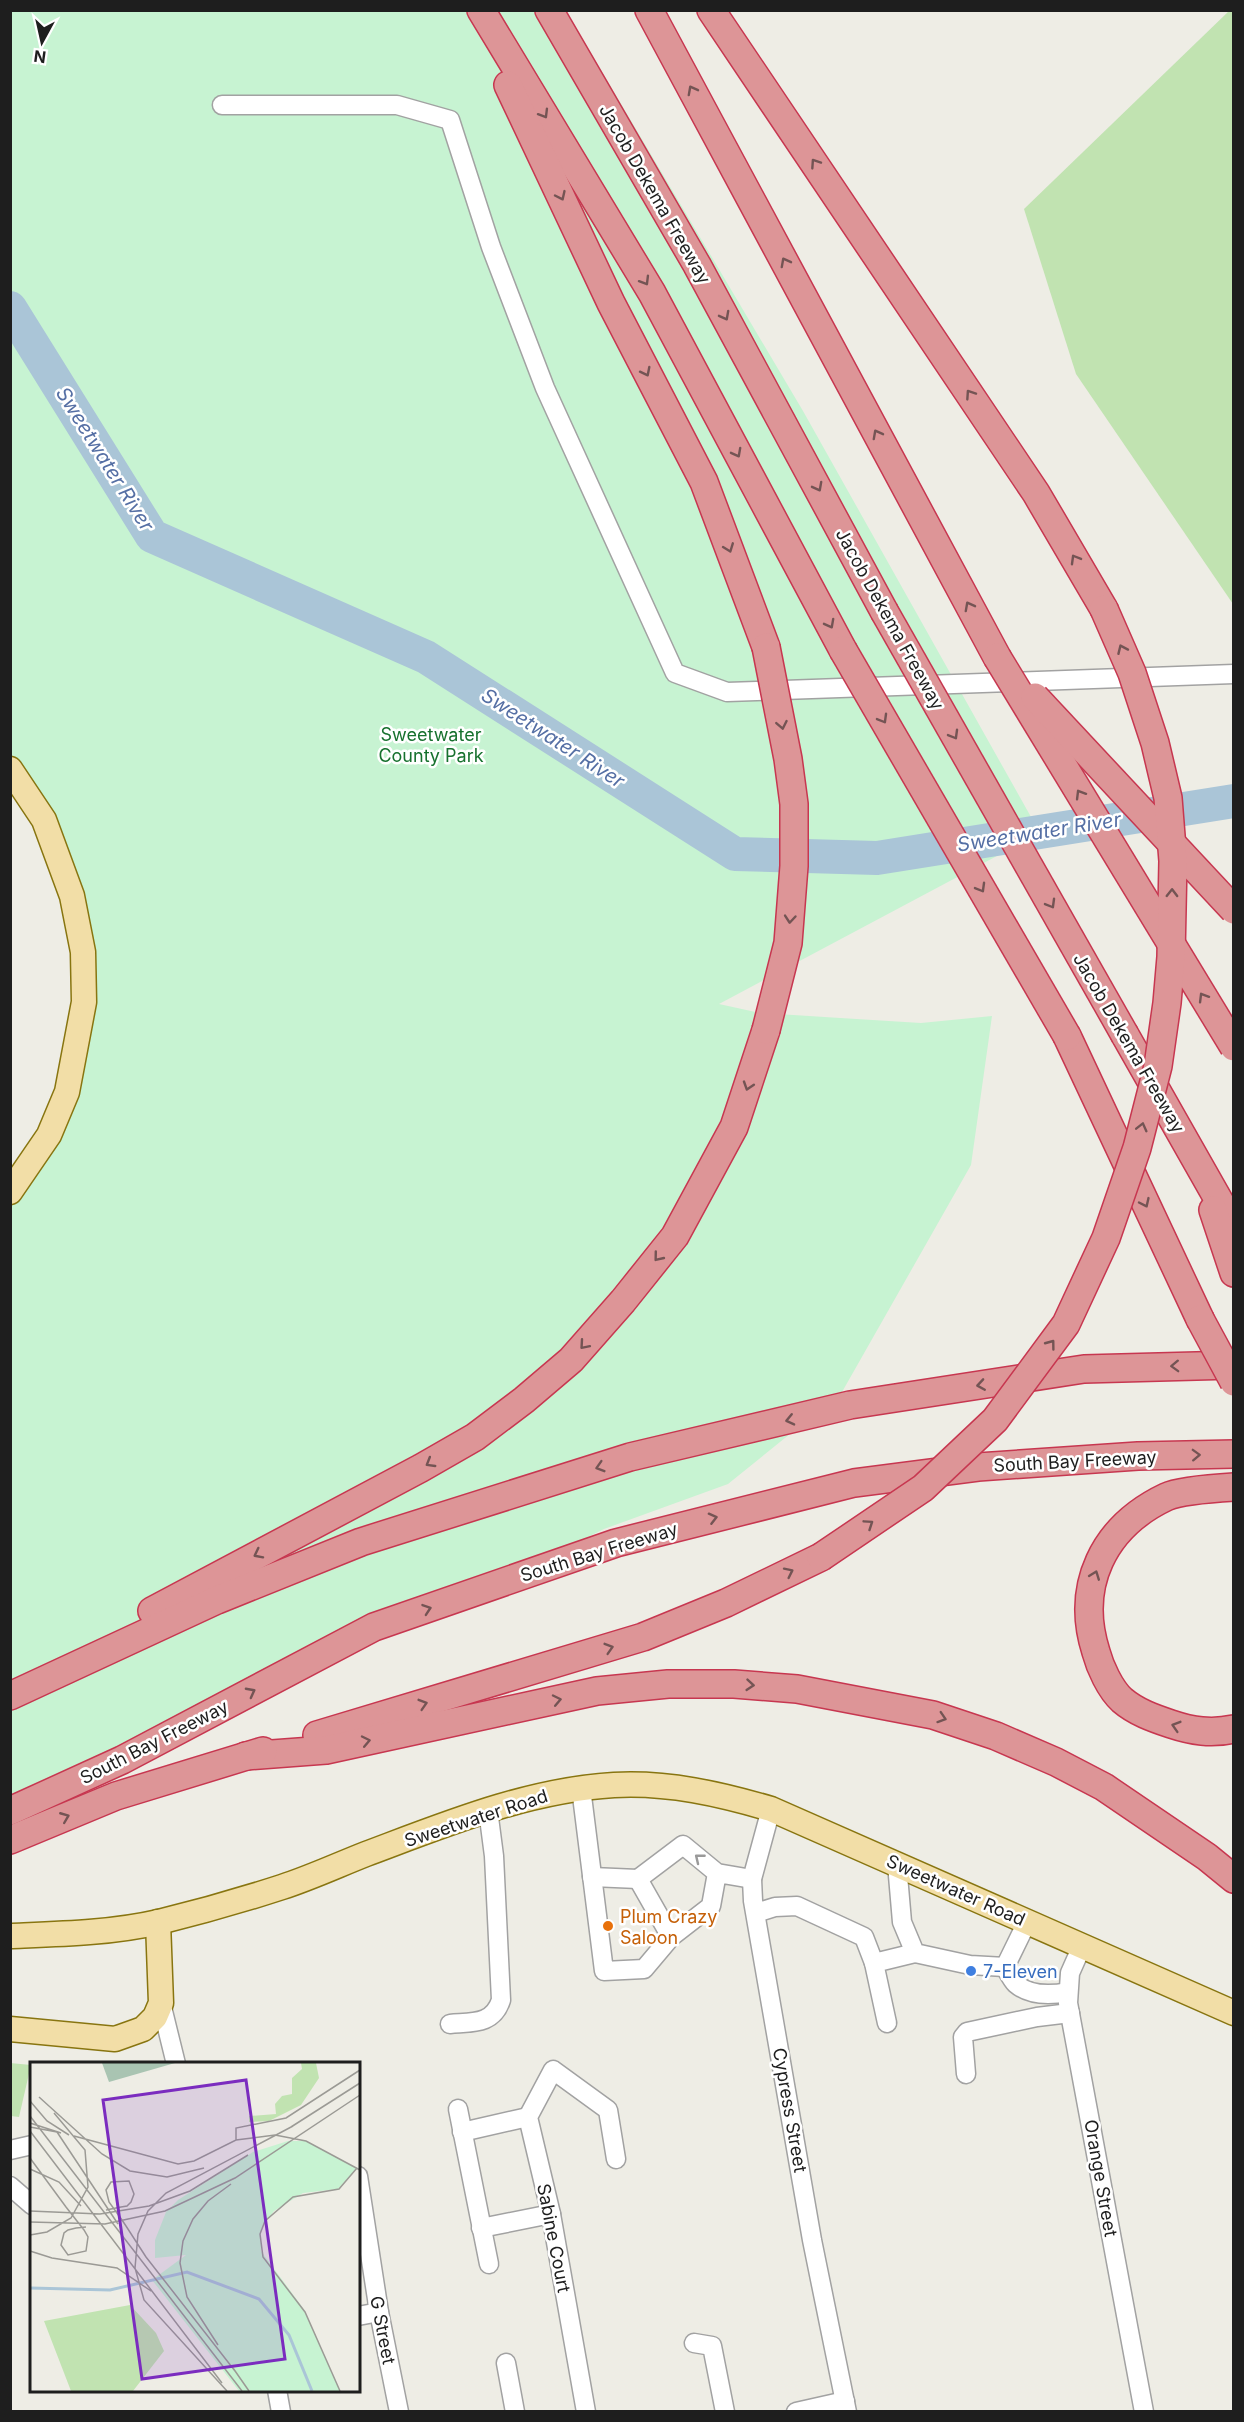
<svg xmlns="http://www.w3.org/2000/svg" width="1244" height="2422" font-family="Inter,sans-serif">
<rect width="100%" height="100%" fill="#eeede5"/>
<g fill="#c1e3b1">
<polygon points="1229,11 1234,11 1233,604 1076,374 1024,209"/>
<polygon points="10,2063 31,2065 19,2117 11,2116"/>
</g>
<polygon fill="#c7f3d2" points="11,11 566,11 803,411 1040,833 719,1004 760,1013 921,1023 992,1016 971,1165 842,1392 728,1484 604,1529 334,1663 11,1806 10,1191 75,1062 76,913 11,771"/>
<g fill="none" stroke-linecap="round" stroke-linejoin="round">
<polyline stroke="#aac5d7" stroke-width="34" points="10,308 152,536 426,657 735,854 877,858 1234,801"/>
<defs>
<g id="minor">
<polyline points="222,105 397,105 450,120 491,247 545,388 675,673 727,692 1234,674"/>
<polyline points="581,1788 604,1971 644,1969 671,1937"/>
<polyline points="771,1809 752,1879 753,1901 812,2240 847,2412"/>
<polyline points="897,1864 902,1922 915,1953 970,1965 1005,1967 1027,1922"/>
<polyline points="717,1873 711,1906 671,1937 638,1879 683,1845 717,1873 752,1879"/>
<polyline points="592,1877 638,1879"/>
<polyline points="756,1913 775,1907 797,1906 864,1937 874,1963"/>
<polyline points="1082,1946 1070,1973 1068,2003 1144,2412"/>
<path d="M1005,1967C1008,1972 1012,1980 1016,1984C1030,1996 1052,1995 1068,1992"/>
<polyline points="161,2003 176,2064"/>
<polyline points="887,2023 874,1963 915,1953"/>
<path d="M450,2024C472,2022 493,2025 501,2000L494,1856L488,1810"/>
<polyline points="966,2074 963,2037 967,2032 1037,2017 1070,2013"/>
<polyline points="458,2109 489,2264"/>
<polyline points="462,2132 528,2117"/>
<polyline points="10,2150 32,2145"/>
<polyline points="358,2176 379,2312 399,2412"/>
<polyline points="10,2186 32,2205"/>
<polyline points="481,2228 551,2214"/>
<polyline points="358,2316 379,2312"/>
<polyline points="694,2343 712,2346 725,2412"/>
<polyline points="506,2363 515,2412"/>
<polyline points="277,2390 281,2412"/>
<polyline points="586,2412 551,2214 528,2117 553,2070 608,2110 616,2159"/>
<polyline points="796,2412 845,2401"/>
</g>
<g id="major">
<polyline points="10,769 44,820 72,896 83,952 84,1002 67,1092 49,1135 10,1192"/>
<path d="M10,1936C60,1934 111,1933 159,1922C200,1912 242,1900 282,1887C310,1878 338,1865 366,1854C446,1824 528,1790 614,1785C668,1782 720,1794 771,1809L1234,2013"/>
<polyline points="10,2029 115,2039 143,2029 155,2017 161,2003 158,1922"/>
</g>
<g id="highway">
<polyline points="481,10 652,293 843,650"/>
<polyline points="549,10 697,265 884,611"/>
<polyline points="649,10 997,657"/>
<polyline points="711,10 1036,493 1104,609"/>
<polyline points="508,85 611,303 704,482 766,647"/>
<polyline points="1125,1035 1234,1227"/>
<polyline points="1067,1036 1200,1319"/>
<polyline points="1213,1210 1234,1273"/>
<path d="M1234,1487C1217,1488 1179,1491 1166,1497C1103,1527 1075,1586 1096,1652C1100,1667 1110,1689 1122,1700C1136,1712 1153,1718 1171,1724C1192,1731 1211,1734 1234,1729"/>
<polyline points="152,1611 421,1468 475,1437 524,1400 571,1360 623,1301 675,1236 734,1127 766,1030"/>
<polyline points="10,1696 217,1600 361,1542 630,1457 850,1405 1084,1369 1234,1365"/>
<polyline points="317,1735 643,1637 726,1603 821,1557"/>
<polyline points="246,1756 326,1750 597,1691 668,1684 734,1684 797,1689 933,1715 996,1736 1056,1762 1104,1787 1207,1857 1234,1879"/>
<polyline points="10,1811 122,1760 374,1627 616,1543 854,1483 978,1467 1138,1456 1234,1454"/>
<polyline points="10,1840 116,1796 263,1751"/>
</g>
</defs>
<use href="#minor" stroke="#a2a2a2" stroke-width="21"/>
<use href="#major" stroke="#887510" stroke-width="27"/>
<use href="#highway" stroke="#c73750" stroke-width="30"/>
<use href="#minor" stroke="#fff" stroke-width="18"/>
<use href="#major" stroke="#f2dea7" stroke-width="24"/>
<use href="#highway" stroke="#dd9597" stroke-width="27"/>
<defs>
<g id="highway-bridge">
<polyline points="884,611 1125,1035"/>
<polyline points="766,647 788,759 794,804 794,866 788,943 766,1030"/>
<polyline points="843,650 1067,1036"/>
<polyline points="997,657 1234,1047"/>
<polyline points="1035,697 1234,910"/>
<polyline points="1200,1319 1234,1382"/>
<polyline points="821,1557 923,1488 995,1420 1066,1324 1106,1238 1137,1148 1158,1066 1167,1003 1171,957 1173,861 1168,798 1155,743 1132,673 1104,609"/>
</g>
</defs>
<use href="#highway-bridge" stroke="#c73750" stroke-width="30" stroke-linecap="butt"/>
<use href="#highway-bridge" stroke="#dd9597" stroke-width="27"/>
</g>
<defs><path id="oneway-chevron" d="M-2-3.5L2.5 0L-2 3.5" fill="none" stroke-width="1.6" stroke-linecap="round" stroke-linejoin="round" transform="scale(1.5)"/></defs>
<g stroke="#745454">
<use href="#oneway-chevron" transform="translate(692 90) rotate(-118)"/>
<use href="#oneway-chevron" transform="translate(544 114) rotate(59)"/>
<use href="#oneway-chevron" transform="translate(815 163) rotate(-124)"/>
<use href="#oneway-chevron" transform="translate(561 196) rotate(65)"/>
<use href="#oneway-chevron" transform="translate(785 262) rotate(-118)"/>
<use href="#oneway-chevron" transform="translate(645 281) rotate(59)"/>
<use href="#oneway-chevron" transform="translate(725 316) rotate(62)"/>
<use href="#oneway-chevron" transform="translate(646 372) rotate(63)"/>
<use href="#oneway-chevron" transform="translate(970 394) rotate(-124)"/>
<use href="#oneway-chevron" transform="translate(877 434) rotate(-118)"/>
<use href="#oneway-chevron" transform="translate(737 453) rotate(62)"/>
<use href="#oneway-chevron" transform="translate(818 487) rotate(62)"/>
<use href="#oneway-chevron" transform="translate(729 548) rotate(69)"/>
<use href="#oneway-chevron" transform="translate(1075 559) rotate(-120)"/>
<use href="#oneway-chevron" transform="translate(969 606) rotate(-118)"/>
<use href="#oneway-chevron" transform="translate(830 624) rotate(62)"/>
<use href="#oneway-chevron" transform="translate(1122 649) rotate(-114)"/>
<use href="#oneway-chevron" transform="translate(883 719) rotate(60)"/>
<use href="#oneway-chevron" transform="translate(782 725) rotate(79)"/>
<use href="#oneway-chevron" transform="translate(954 735) rotate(60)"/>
<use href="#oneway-chevron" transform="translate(1080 794) rotate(-121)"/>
<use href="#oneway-chevron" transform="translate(981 888) rotate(60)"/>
<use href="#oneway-chevron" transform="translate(1172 893) rotate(-89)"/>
<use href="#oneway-chevron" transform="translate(1051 904) rotate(60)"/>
<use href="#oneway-chevron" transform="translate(790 919) rotate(95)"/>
<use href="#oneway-chevron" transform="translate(1203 997) rotate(-121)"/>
<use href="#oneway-chevron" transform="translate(748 1086) rotate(108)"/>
<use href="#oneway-chevron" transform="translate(1142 1127) rotate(-76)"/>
<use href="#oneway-chevron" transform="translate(1145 1203) rotate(65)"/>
<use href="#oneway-chevron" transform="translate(658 1257) rotate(129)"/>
<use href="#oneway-chevron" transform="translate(1051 1344) rotate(-53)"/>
<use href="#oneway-chevron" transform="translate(584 1345) rotate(131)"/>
<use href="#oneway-chevron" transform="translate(1175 1366) rotate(178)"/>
<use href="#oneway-chevron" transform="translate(981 1385) rotate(171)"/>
<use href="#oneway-chevron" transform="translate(790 1420) rotate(167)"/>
<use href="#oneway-chevron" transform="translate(1196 1455) rotate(-2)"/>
<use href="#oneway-chevron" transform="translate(430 1463) rotate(149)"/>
<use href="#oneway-chevron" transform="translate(600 1467) rotate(163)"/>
<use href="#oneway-chevron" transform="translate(713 1518) rotate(-14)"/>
<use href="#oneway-chevron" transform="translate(869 1524) rotate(-34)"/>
<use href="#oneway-chevron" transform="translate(258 1554) rotate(153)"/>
<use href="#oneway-chevron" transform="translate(789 1572) rotate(-26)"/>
<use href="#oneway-chevron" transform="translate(1095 1575) rotate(-69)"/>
<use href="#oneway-chevron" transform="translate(427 1609) rotate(-19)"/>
<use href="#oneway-chevron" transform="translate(609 1648) rotate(-17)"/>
<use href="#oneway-chevron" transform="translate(750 1685) rotate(5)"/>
<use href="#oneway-chevron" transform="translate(251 1692) rotate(-28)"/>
<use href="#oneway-chevron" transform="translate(557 1700) rotate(-12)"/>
<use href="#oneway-chevron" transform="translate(423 1704) rotate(-17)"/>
<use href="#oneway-chevron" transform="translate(942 1718) rotate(18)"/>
<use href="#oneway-chevron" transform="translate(1176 1726) rotate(-163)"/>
<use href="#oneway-chevron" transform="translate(366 1741) rotate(-12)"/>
<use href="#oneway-chevron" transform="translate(65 1817) rotate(-22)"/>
</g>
<use stroke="#9a9a9a" href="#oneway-chevron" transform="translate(699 1858) rotate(-141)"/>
<circle fill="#e8710a" stroke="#fff" stroke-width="2" cx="608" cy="1926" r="6"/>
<circle fill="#3f7fe0" stroke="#fff" stroke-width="2" cx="971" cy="1971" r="6"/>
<g text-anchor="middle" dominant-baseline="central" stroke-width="5" stroke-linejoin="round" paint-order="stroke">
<g font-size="18" fill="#1e1e1e" stroke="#fff">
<text transform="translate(655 194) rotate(60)">Jacob Dekema Freeway</text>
<text transform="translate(890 619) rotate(61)">Jacob Dekema Freeway</text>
<text transform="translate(1129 1043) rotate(60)">Jacob Dekema Freeway</text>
<text transform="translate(1075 1461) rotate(-3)">South Bay Freeway</text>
<text transform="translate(599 1552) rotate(-17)">South Bay Freeway</text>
<text transform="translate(154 1742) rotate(-27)">South Bay Freeway</text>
<text transform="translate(476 1818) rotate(-18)">Sweetwater Road</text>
<text transform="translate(956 1890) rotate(24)">Sweetwater Road</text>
<text transform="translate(790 2110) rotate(80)">Cypress Street</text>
<text transform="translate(1101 2178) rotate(80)">Orange Street</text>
<text transform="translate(554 2238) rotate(79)">Sabine Court</text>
<text transform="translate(383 2330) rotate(79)">G Street</text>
</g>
<g font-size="18" fill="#17712e" stroke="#fff">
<text x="431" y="734">Sweetwater<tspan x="431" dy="21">County Park</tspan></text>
</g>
<g font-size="18" fill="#c56008" stroke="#fff" text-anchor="start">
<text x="620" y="1916">Plum Crazy<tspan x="620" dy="21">Saloon</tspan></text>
</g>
<g font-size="18" fill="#366cbe" stroke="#fff" text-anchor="start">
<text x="983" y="1971">7-Eleven</text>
</g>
<g font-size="20" font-style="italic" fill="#556fa4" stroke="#fff">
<text transform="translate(105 459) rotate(58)">Sweetwater River</text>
<text transform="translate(553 738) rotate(33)">Sweetwater River</text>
<text transform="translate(1039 832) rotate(-9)">Sweetwater River</text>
</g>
</g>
<g transform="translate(30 2062)">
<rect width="330" height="330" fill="#eeede5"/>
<path d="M271,1H286L289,16L271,43L239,59L219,60V54L246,52L245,42L252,34L262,32V16L272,7ZM100,243L126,271L134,289L103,329H41L14,259Z" fill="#c1e3b1"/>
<path d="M72,1H145L79,20Z" fill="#a9c4b2"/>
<path d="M258,79H276L327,106L308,127L273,131L244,149L231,167V189L273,246L310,329H209L122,218L156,193L125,196V178L136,150L148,138L223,90Z" fill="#c7f3d2"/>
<path fill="none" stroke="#aac5d7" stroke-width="3" d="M0,226L80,228L157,210L229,237L259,273L282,329"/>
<path fill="none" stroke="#9b9a95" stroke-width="1.5" d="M9,35L72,92L100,109L137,115L174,106M0,39L17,59L39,73M0,54L212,329M0,61L31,71M0,65L27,70M261,65L330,21M0,69L192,321M27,70L88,162M44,74L148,102L164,99L206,78L245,73L276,79L330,108M206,78V66L256,56L330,8M0,96L36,145L54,168L58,175L56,189L38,193L31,183L34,171L38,168L46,166L56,165M0,107L29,120L51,144M76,148L91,145L97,144L101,140L104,132L99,119L81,120L76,128L79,140L92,158L96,164L116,195L205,309M0,149L70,152L119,144L160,129L218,93M0,160L75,162L135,149L205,116L330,33M0,173L17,170L41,156L58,125L55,88L24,51M0,189L22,196L87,206L121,229M188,283L157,235L150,201L153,179L163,157L178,139L201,122M203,306L219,329M197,329L114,238L105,206L108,172L118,149L136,131L263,64M310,329L275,250L233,195L230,172L235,159L263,135L309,127L327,106"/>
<path fill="#7b2cbf" fill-opacity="0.15" stroke="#7b2cbf" stroke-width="3" d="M216,18L255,297L112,317L73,38Z"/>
<rect width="330" height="330" fill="none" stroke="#1e1e1e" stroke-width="3"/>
</g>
<rect width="1244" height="2422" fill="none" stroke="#1e1e1e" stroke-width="24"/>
<g transform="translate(42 42) rotate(188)" stroke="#ffffff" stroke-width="4.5" paint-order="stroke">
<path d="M0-4.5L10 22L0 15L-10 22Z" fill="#1e1e1e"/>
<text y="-9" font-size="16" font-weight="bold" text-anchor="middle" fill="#1e1e1e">N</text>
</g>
</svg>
